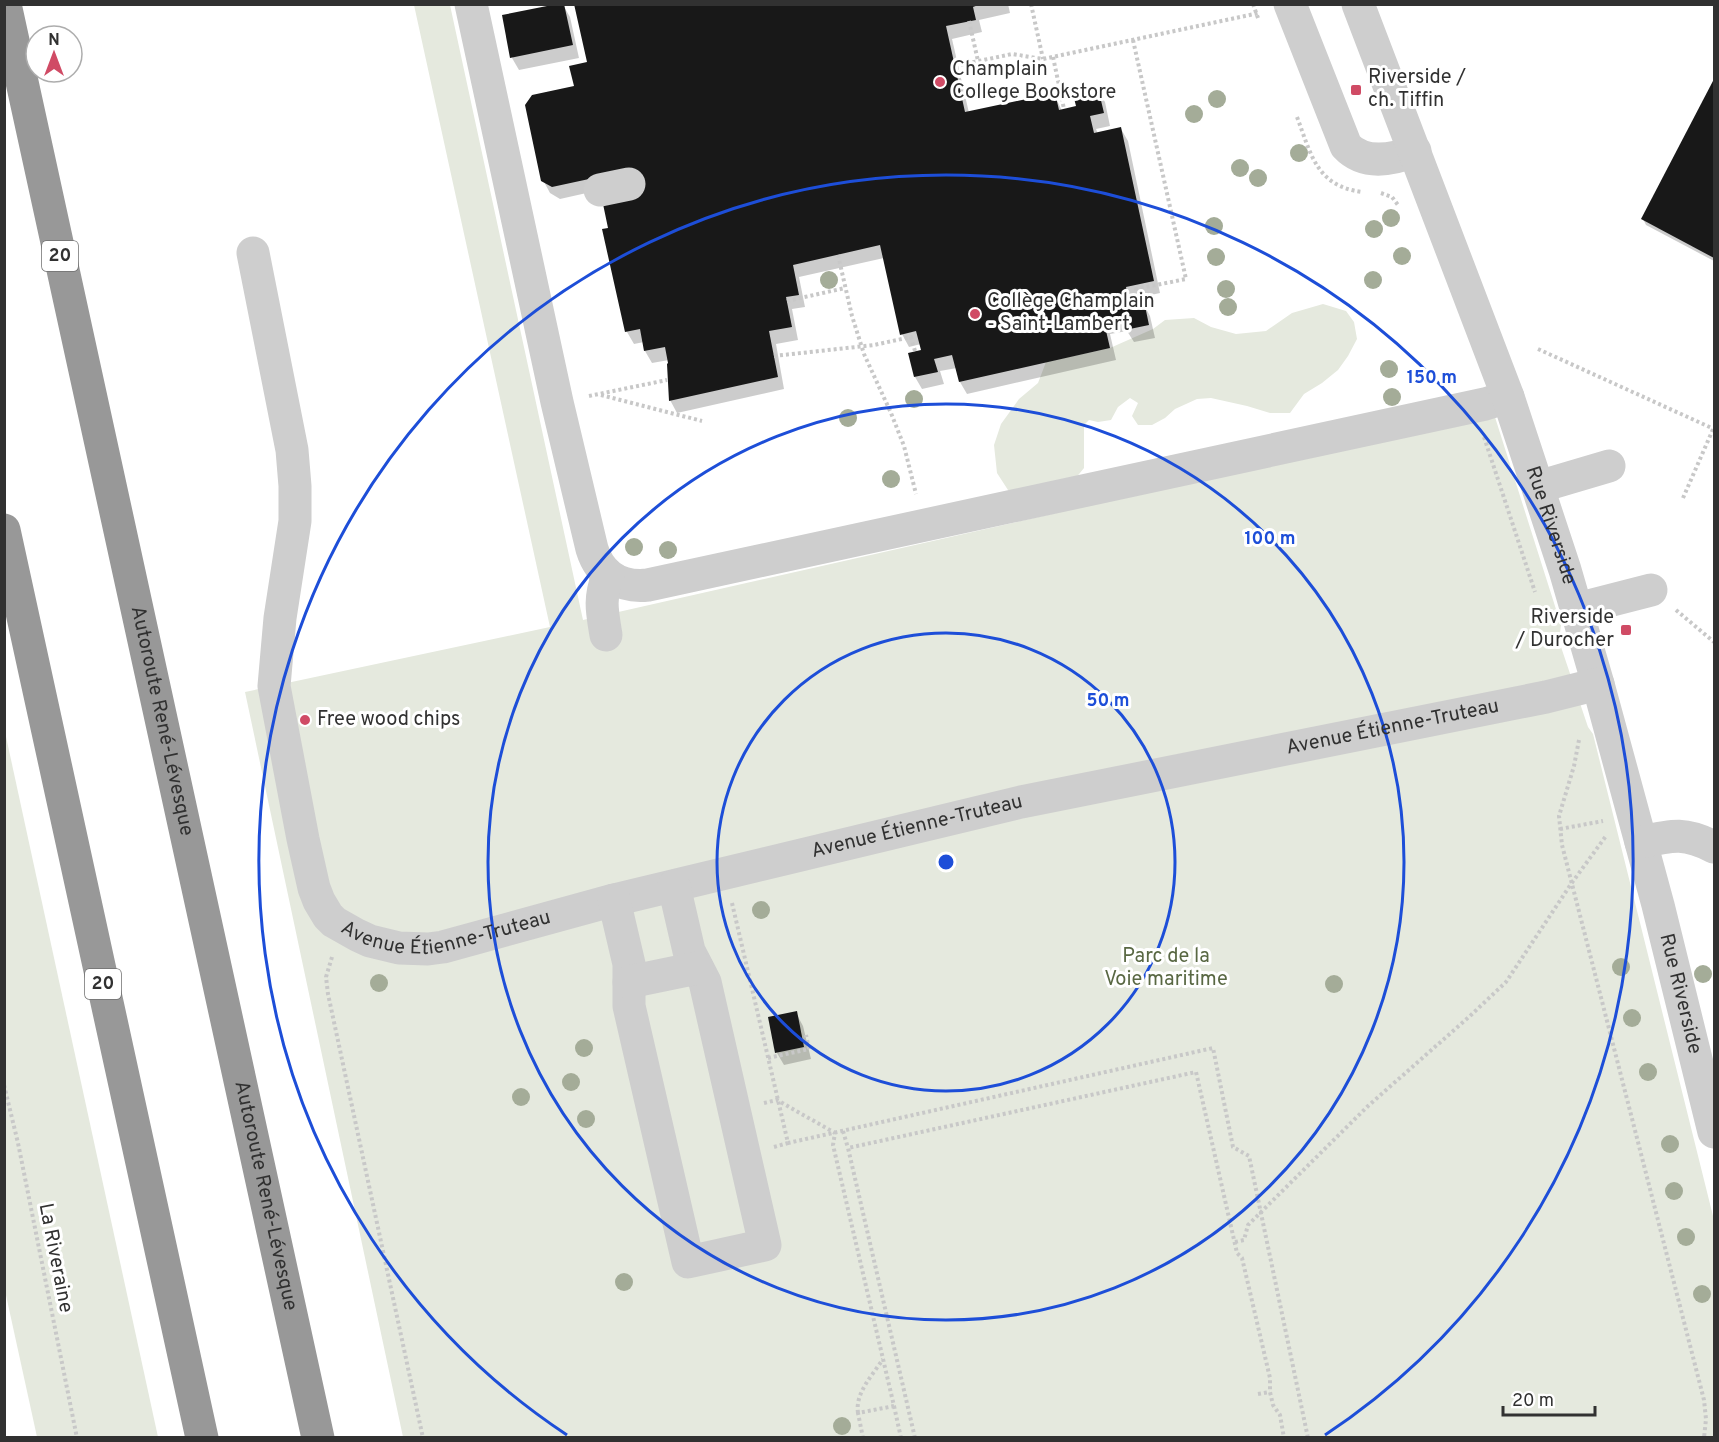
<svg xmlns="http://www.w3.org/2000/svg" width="1719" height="1442" font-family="Overpass,sans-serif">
<rect width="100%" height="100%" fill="#fff"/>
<g fill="#e5e9de">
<polygon points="414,5 450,5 583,620 1494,414 1561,625 1559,641 1588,727 1593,734 1714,1220 1714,1437 403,1437 245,692 550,627"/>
<polygon points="1323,304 1346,311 1354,322 1357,339 1348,356 1338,370 1322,383 1304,394 1290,413 1270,413 1247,406 1211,398 1197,399 1175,409 1165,418 1152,425 1138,425 1132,416 1138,403 1130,398 1118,407 1111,420 1098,422 1089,420 1084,425 1084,468 1075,479 1017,491 1008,490 997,473 994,445 1001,424 1019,399 1038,383 1046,362 1110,348 1153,329 1165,320 1194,318 1211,327 1236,334 1266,331 1292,313"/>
<polygon points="5,732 158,1437 37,1437 4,1286"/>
</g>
<g fill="#0003">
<polygon points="576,4 1008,4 1010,13 979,20 982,32 952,39 969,113 1054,94 1062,111 1078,107 1097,90 1105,102 1110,126 1096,129 1098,134 1121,129 1128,141 1160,293 1133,299 1134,305 1143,303 1150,316 1155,338 1134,342 1127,331 1110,334 1116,360 967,394 960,382 957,368 940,371 944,384 922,389 915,377 923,351 921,344 909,347 902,334 884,258 799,277 805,307 792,309 798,340 776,344 784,389 677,413 670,400 669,360 652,363 645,351 644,342 634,344 627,332 604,230 610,229 631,183 560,199 550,193 543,180 575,87 588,63"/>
<polygon points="563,5 570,17 579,58 519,70 512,58"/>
<polygon points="1714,82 1714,261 1646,225 1643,219"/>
<polygon points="796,1013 803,1026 811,1059 784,1065 777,1053"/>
</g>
<g fill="#181818">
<polygon points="557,4 564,4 573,45 510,58 502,15"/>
<polygon points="574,4 981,4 973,7 976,20 946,26 965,112 1055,93 1059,110 1076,106 1073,94 1098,88 1104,113 1090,116 1094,133 1121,127 1154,281 1126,287 1130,304 1144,301 1149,325 1125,330 1123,318 1104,322 1110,348 959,382 952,355 934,359 938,372 914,377 908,353 921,350 916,331 900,335 880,245 793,265 799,295 786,297 792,327 769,331 778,377 669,401 667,364 668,363 665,347 644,351 640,329 625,332 602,229 608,228 603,204 626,171 552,187 541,181 525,105 532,95 574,86 569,66 587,62"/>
<polygon points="1714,79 1714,258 1641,219"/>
<polygon points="797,1011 804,1047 775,1053 768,1017"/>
</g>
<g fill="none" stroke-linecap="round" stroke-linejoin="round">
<g stroke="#c8c8c8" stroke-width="4" stroke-dasharray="3 3" stroke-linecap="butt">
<polyline points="1031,4 1043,59"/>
<polyline points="1253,4 1258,18"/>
<polyline points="969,21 978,61"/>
<polyline points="1133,40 1186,279 1136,289 1139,302"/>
<polyline points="1053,57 1064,109"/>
<polyline points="955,66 1012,54 1043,59 1259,13"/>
<path d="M1297,117C1311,154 1316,186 1362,192"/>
<polyline points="1381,193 1392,197 1398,205"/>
<polyline points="838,255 852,316 864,354 891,413 904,446 916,494"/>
<polyline points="787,301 845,288"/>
<polyline points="1538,349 1714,429"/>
<polyline points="774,356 874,345 911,337 915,351"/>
<polyline points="601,395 702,421"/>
<polyline points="589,396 667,380"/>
<polyline points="1484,437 1535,592"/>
<polyline points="1683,498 1714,427"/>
<polyline points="1676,610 1714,642"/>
<polyline points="1579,740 1574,766 1559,816 1562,845 1704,1400 1706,1419 1704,1438"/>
<polyline points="1560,829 1603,821"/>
<polyline points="732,903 788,1143 1213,1048 1233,1147 1249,1156 1308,1438"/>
<polyline points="332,957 326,977 328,994 423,1438"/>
<polyline points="768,1058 809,1049 806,1035"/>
<polyline points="4,1085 18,1143 77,1438"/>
<polyline points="764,1103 777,1100 835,1133 833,1145 894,1406 858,1413 863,1438"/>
<polyline points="843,1131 848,1148"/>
<polyline points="774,1147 788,1143"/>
<polyline points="1235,1242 1244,1240 1248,1225 1368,1106 1470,1016 1506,982 1571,884 1606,836"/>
<polyline points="1258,1394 1270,1392"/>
<polyline points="894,1406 901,1438"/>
<path d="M858,1413C855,1393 872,1376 883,1359"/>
<polyline points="915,1438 848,1148 1196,1072 1237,1253 1242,1258 1270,1378 1270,1392 1273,1405 1280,1415 1284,1438"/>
</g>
<g stroke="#cecece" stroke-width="33">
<path d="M471,4L557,402L592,549C600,575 621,588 648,585L1485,404L1508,397"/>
<path d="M1290,4L1346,146C1364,165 1392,160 1415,151"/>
<path id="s1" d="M1358,4L1508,397L1565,570L1598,684L1658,905L1714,1132"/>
<polyline points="600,190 629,184"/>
<path id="s2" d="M253,253L292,450L295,486V521L280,618L274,686L303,839L314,888L319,901L328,916L334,922L357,935L370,941L399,948L428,949L443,947L614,900L1021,802L1546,697L1598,684"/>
<polyline points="1538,487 1609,466"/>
<polyline points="1577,609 1651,590"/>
<path d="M606,635C602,611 599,599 608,575"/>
<path d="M1641,842C1673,835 1685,832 1714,847"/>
<polyline points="614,900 629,964 629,1006 688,1262 765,1245 705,982 689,951 674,886"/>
<polyline points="629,982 697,968"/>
</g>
<g stroke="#989898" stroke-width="33">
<path id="s3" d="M5,4L318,1438"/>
<polyline points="4,530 202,1438"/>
</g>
</g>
<g fill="#a4ac98">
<circle cx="1217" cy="99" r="9"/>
<circle cx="1194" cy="114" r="9"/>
<circle cx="1299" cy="153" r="9"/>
<circle cx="1240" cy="168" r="9"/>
<circle cx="1258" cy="178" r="9"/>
<circle cx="1391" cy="218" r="9"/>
<circle cx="1214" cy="226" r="9"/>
<circle cx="1374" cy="229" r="9"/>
<circle cx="1402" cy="256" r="9"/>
<circle cx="1216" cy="257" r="9"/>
<circle cx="829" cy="280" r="9"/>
<circle cx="1373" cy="280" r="9"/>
<circle cx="1226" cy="289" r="9"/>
<circle cx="1228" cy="307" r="9"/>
<circle cx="1389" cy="369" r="9"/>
<circle cx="1392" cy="397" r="9"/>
<circle cx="914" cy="399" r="9"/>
<circle cx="848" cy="418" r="9"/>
<circle cx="891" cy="479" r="9"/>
<circle cx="634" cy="547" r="9"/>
<circle cx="668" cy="550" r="9"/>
<circle cx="761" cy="910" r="9"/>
<circle cx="1621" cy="967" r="9"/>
<circle cx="1703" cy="974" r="9"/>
<circle cx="379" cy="983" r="9"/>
<circle cx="1334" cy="984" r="9"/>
<circle cx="1632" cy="1018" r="9"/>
<circle cx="584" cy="1048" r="9"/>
<circle cx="1648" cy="1072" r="9"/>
<circle cx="571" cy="1082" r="9"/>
<circle cx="521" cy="1097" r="9"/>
<circle cx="586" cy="1119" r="9"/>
<circle cx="1670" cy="1144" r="9"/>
<circle cx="1674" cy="1191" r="9"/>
<circle cx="1686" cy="1237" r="9"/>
<circle cx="624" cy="1282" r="9"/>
<circle cx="1702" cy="1294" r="9"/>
<circle cx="842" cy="1426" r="9"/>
</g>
<g fill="none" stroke="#1d4ed8" stroke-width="3">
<circle cx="946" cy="862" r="229"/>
<circle cx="946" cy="862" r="458"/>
<path d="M567 1435A687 687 0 1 1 1325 1435"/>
</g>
<g fill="#d04b65" stroke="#fff" stroke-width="2">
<circle cx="940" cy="82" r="6"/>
<rect x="1350" y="84" width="12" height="12" rx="3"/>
<circle cx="975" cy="314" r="6"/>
<rect x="1620" y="624" width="12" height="12" rx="3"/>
<circle cx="305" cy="720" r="6"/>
</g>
<g text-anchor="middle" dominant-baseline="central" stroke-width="6" stroke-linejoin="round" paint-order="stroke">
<g fill="#fff" stroke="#6f6f6f" stroke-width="1.5">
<rect x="42" y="241" width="36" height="30" rx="4.5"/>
<rect x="85" y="969" width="36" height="30" rx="4.5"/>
</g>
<g font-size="18" font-weight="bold" fill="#313131">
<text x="60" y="256">20</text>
<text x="103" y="984">20</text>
</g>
<g font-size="20" fill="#313131" stroke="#fff" text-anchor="start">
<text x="952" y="70">Champlain<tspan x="952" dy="23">College Bookstore</tspan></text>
<text x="1368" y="78">Riverside /<tspan x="1368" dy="23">ch. Tiffin</tspan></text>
<text x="987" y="302">Collège Champlain<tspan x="987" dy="23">- Saint-Lambert</tspan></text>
<text x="1614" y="618" text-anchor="end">Riverside<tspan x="1614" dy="23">/ Durocher</tspan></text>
<text x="317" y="720">Free wood chips</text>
</g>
<g font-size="20" fill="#313131" stroke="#fff">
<text stroke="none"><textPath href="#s1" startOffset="556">Rue Riverside</textPath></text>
<text stroke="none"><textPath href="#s3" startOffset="734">Autoroute René-Lévesque</textPath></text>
<text stroke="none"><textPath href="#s2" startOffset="1774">Avenue Étienne-Truteau</textPath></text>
<text stroke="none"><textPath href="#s2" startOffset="1288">Avenue Étienne-Truteau</textPath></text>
<text stroke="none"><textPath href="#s2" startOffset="802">Avenue Étienne-Truteau</textPath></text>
<text stroke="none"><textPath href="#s1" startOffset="1042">Rue Riverside</textPath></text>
<text stroke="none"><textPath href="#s3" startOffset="1220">Autoroute René-Lévesque</textPath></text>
<text transform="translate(55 1258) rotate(79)">La Riveraine</text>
</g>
<g font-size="20" fill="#596843" stroke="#fff">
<text x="1166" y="957">Parc de la<tspan x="1166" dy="23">Voie maritime</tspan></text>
</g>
</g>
<circle cx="946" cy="862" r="9" fill="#1d4ed8" stroke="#fff" stroke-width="3"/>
<g font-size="18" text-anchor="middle" font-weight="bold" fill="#1d4ed8" stroke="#fff" stroke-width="6" stroke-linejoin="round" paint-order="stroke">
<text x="1432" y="383">150 m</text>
<text x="1270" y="544">100 m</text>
<text x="1108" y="706">50 m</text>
</g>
<rect width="1719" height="1442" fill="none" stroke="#313131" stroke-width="12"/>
<g transform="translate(54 54)"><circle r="28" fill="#ffffff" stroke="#adadad" stroke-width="1.5"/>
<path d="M0-4.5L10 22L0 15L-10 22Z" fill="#d04b65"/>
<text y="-9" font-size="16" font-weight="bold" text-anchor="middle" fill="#313131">N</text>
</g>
<path d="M1503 1406v9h92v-9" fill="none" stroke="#313131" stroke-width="3"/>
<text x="1512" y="1406" font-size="18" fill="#313131" stroke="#ffffff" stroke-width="4.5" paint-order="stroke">20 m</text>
</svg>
